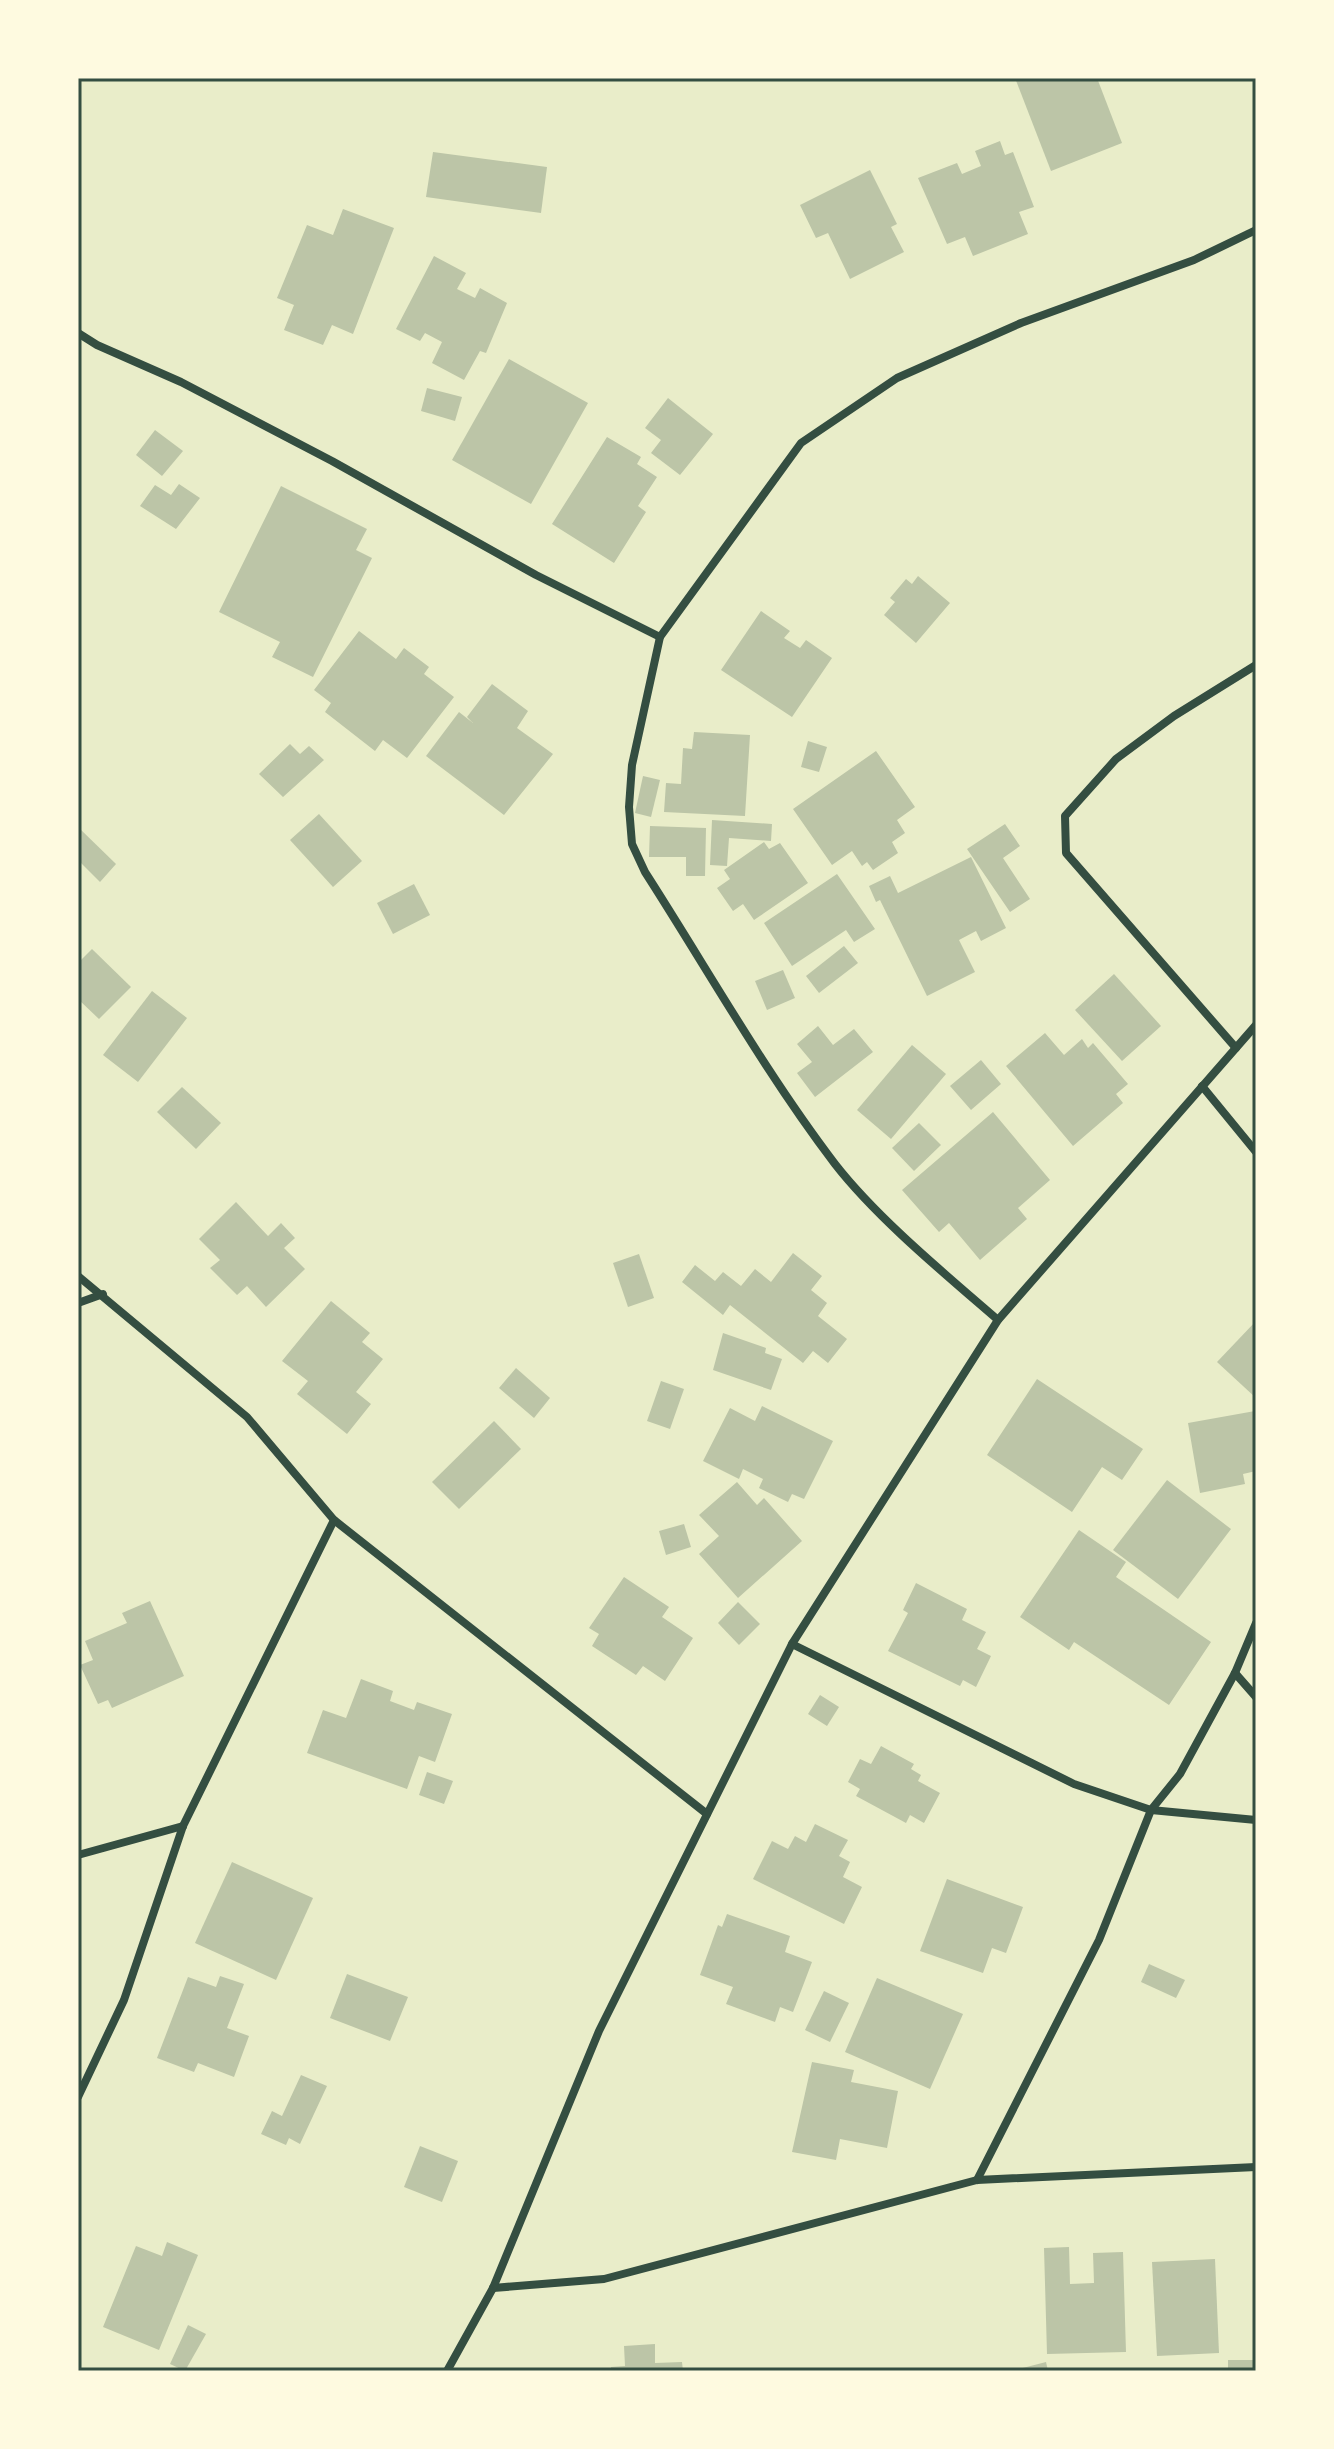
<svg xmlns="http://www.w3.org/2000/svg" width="1334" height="2449" font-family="'IBM Plex Sans',sans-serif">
<rect width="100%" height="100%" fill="#e9edc9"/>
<g fill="#bcc5a7">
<polygon points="1015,78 1097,78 1122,143 1051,171"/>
<polygon points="1000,141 1005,155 1013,152 1034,207 1019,212 1028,234 973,256 965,237 947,244 918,178 957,163 962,174 981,166 975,151"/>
<polygon points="433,152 547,167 541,213 426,197"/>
<polygon points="870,170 897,224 891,227 904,252 850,279 828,233 816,238 800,205"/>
<polygon points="343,209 394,228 353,334 332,325 323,345 284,330 294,305 277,298 307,225 333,235"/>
<polygon points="434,256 466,273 457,289 475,298 480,288 507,303 486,353 480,351 464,380 432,363 442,342 425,333 420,341 396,329"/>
<polygon points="509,359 588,403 531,504 452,460"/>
<polygon points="427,388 462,397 455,421 421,411"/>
<polygon points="668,398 713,434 680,475 651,453 661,440 645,428"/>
<polygon points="155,430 183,451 162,476 136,455"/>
<polygon points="607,437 641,457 637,464 657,477 638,506 646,512 614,563 552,524"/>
<polygon points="179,484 200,498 176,529 140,506 155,485 171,495"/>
<polygon points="281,486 367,529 356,550 372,558 313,677 272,657 280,642 219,612"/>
<polygon points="918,576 950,603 916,643 884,615 895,602 890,598 906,579 912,584"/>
<polygon points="761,611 790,631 784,638 800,648 806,640 832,658 792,717 721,670"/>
<polygon points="359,631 396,659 404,648 429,667 424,674 454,697 407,758 383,740 375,751 325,712 331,703 314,690"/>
<polygon points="492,684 528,711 517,728 553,754 504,815 426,756 459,712 473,723 467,717"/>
<polygon points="694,732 750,735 745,816 664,812 666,783 681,784 683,748 692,749"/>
<polygon points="808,741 827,747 819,772 801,767"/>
<polygon points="290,744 300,754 309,746 324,760 283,797 259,774"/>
<polygon points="876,751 915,807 897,820 905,833 892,842 898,853 873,870 867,862 862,866 852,851 832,865 793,809"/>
<polygon points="643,776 660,780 651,817 635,813"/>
<polygon points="319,814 362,861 333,887 290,840"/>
<polygon points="712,820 772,824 771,841 729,838 727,866 710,865"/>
<polygon points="1005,824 1020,846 1003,858 1030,899 1010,912 967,849"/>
<polygon points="650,826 706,828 705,876 686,876 686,857 649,857"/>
<polygon points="78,827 116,864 100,882 78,860"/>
<polygon points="764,842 769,849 780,843 808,883 754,920 743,904 733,911 717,888 730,879 724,870"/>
<polygon points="971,857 1006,928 981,941 976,931 959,940 975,972 927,996 880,900 876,902 869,886 890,876 898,893"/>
<polygon points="837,874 875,929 854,942 846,930 792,966 764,923"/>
<polygon points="414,884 430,915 393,934 377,903"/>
<polygon points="844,946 858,963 819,993 806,976"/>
<polygon points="92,949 131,987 99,1019 78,999 78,963"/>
<polygon points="783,970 795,998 767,1010 755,981"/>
<polygon points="1114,974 1161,1026 1122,1061 1075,1010"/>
<polygon points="152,991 187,1018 138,1082 103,1055"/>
<polygon points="818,1026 833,1045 854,1029 873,1052 815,1097 797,1073 812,1062 797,1044"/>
<polygon points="1045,1033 1064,1055 1082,1039 1088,1048 1093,1043 1128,1084 1116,1094 1123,1103 1073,1146 1006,1066"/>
<polygon points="912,1045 946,1074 891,1139 857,1110"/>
<polygon points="981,1060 1001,1084 971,1110 950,1086"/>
<polygon points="182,1087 221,1123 196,1149 157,1112"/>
<polygon points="993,1112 1050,1180 1018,1208 1027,1219 980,1260 949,1223 939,1232 902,1190"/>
<polygon points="919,1123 941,1145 914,1171 892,1148"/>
<polygon points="236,1202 268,1236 281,1223 295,1238 284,1248 305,1269 266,1307 247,1286 237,1295 210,1268 220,1260 199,1239"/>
<polygon points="793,1253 822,1276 811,1290 827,1303 818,1316 847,1339 828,1363 813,1351 803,1363 730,1305 723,1315 682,1282 695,1265 715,1281 723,1272 741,1286 755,1269 771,1282"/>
<polygon points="639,1254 654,1298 628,1307 613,1263"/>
<polygon points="331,1301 370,1333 362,1342 383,1359 356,1392 371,1404 347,1434 297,1394 308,1381 282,1361"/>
<polygon points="1256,1321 1256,1398 1217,1362"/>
<polygon points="723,1333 766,1348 765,1353 782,1359 771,1390 713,1370"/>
<polygon points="516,1368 550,1398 534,1418 499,1388"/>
<polygon points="1037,1379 1143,1449 1122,1480 1102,1467 1072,1512 987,1455"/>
<polygon points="661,1381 684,1389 670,1429 647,1421"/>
<polygon points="762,1406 833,1441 804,1499 792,1494 788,1502 759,1488 763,1479 743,1469 739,1479 703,1461 730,1408 755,1421"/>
<polygon points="1255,1411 1256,1471 1243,1474 1245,1484 1200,1493 1188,1423"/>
<polygon points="494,1421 521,1449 459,1509 432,1482"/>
<polygon points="1167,1480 1231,1529 1178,1599 1113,1550"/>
<polygon points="737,1482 757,1505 764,1498 802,1541 738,1598 699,1554 719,1536 699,1515"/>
<polygon points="684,1524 691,1547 666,1555 659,1531"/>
<polygon points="1079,1530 1126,1562 1116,1577 1211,1642 1169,1705 1074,1642 1069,1650 1020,1617"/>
<polygon points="624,1577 669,1607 662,1617 693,1638 665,1681 643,1666 636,1675 592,1646 599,1634 589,1628"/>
<polygon points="916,1583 967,1609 962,1620 986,1632 977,1649 991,1656 976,1687 963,1680 960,1686 888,1651 908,1613 903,1610"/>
<polygon points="150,1601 184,1676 112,1708 108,1700 98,1704 80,1665 93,1660 85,1641 127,1623 122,1613"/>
<polygon points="738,1602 760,1624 739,1645 718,1623"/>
<polygon points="361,1679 393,1691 390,1701 414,1710 417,1702 452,1714 435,1762 419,1756 407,1789 307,1753 323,1710 346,1718"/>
<polygon points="820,1695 839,1707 827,1726 808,1714"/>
<polygon points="881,1746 914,1764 911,1769 921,1775 918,1781 940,1793 924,1823 910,1815 906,1823 856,1796 860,1789 848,1782 860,1759 871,1764"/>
<polygon points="427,1772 453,1781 444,1804 419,1795"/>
<polygon points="815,1824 848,1840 839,1856 850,1862 843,1877 862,1887 844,1924 753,1879 772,1841 788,1849 795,1836 806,1842"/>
<polygon points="232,1862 313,1898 276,1980 195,1943"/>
<polygon points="947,1879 1023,1907 1006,1953 992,1948 983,1973 920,1951"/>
<polygon points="727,1914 790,1936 785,1952 812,1962 793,2012 780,2007 775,2022 726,2004 733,1987 700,1975 718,1925 722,1927"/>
<polygon points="1149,1964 1185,1980 1176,1998 1141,1982"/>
<polygon points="347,1974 408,1997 390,2041 330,2018"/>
<polygon points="220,1976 244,1984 227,2028 249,2036 234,2077 198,2063 194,2072 157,2058 188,1977 216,1987"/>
<polygon points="877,1978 963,2014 930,2089 845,2052"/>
<polygon points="824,1991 849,2003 830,2042 805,2030"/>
<polygon points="812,2062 854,2070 851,2082 898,2091 887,2148 840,2139 836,2160 792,2152"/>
<polygon points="301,2075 327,2086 300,2144 289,2138 286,2145 261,2134 272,2111 282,2116"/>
<polygon points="420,2146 458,2161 442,2202 404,2187"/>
<polygon points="167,2242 198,2255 159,2350 103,2327 136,2246 162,2256"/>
<polygon points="1069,2247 1070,2284 1094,2283 1093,2253 1123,2252 1126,2352 1047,2354 1044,2248"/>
<polygon points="1215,2259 1219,2353 1157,2356 1152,2262"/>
<polygon points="188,2325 206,2334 185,2371 170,2364"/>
<polygon points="655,2344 655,2363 682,2362 683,2371 611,2371 611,2367 625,2366 624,2346"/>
<rect x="1228" y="2360" width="28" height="11"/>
<polygon points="1046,2362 1048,2371 1015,2371 1015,2370"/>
</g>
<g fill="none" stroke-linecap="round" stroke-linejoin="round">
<g stroke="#344e41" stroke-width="8">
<polyline points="78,333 97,345 181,382 332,461 536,575 660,637"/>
<polyline points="1236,1048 1066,853 1065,816 1116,759 1174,716 1256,665"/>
<polyline points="1202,1086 1256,1152"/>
<polyline points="78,1276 247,1417 334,1520 707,1814"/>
<polyline points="78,1303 103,1294"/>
<path d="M998,1320C945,1274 877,1218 835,1164C765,1072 708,970 645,872L632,844L629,807L632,765L660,637L801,443L897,378L1021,323L1194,260L1256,230"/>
<polyline points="792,1644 1074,1784 1151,1810 1256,1820"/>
<polyline points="1235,1673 1256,1697"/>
<polyline points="78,1855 183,1826"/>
<polyline points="78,2097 124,2000 183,1826 334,1520"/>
<polyline points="977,2180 1099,1940 1151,1810 1180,1774 1235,1673 1256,1623"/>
<polyline points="493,2288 604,2279 977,2180 1256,2167"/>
<polyline points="447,2371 493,2288 599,2031 792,1644 998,1320 1256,1025"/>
</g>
</g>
<rect width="1334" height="2449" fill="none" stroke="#fefae0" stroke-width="160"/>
<rect x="80" y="80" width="1174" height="2289" fill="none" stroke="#344e41" stroke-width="3"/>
</svg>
